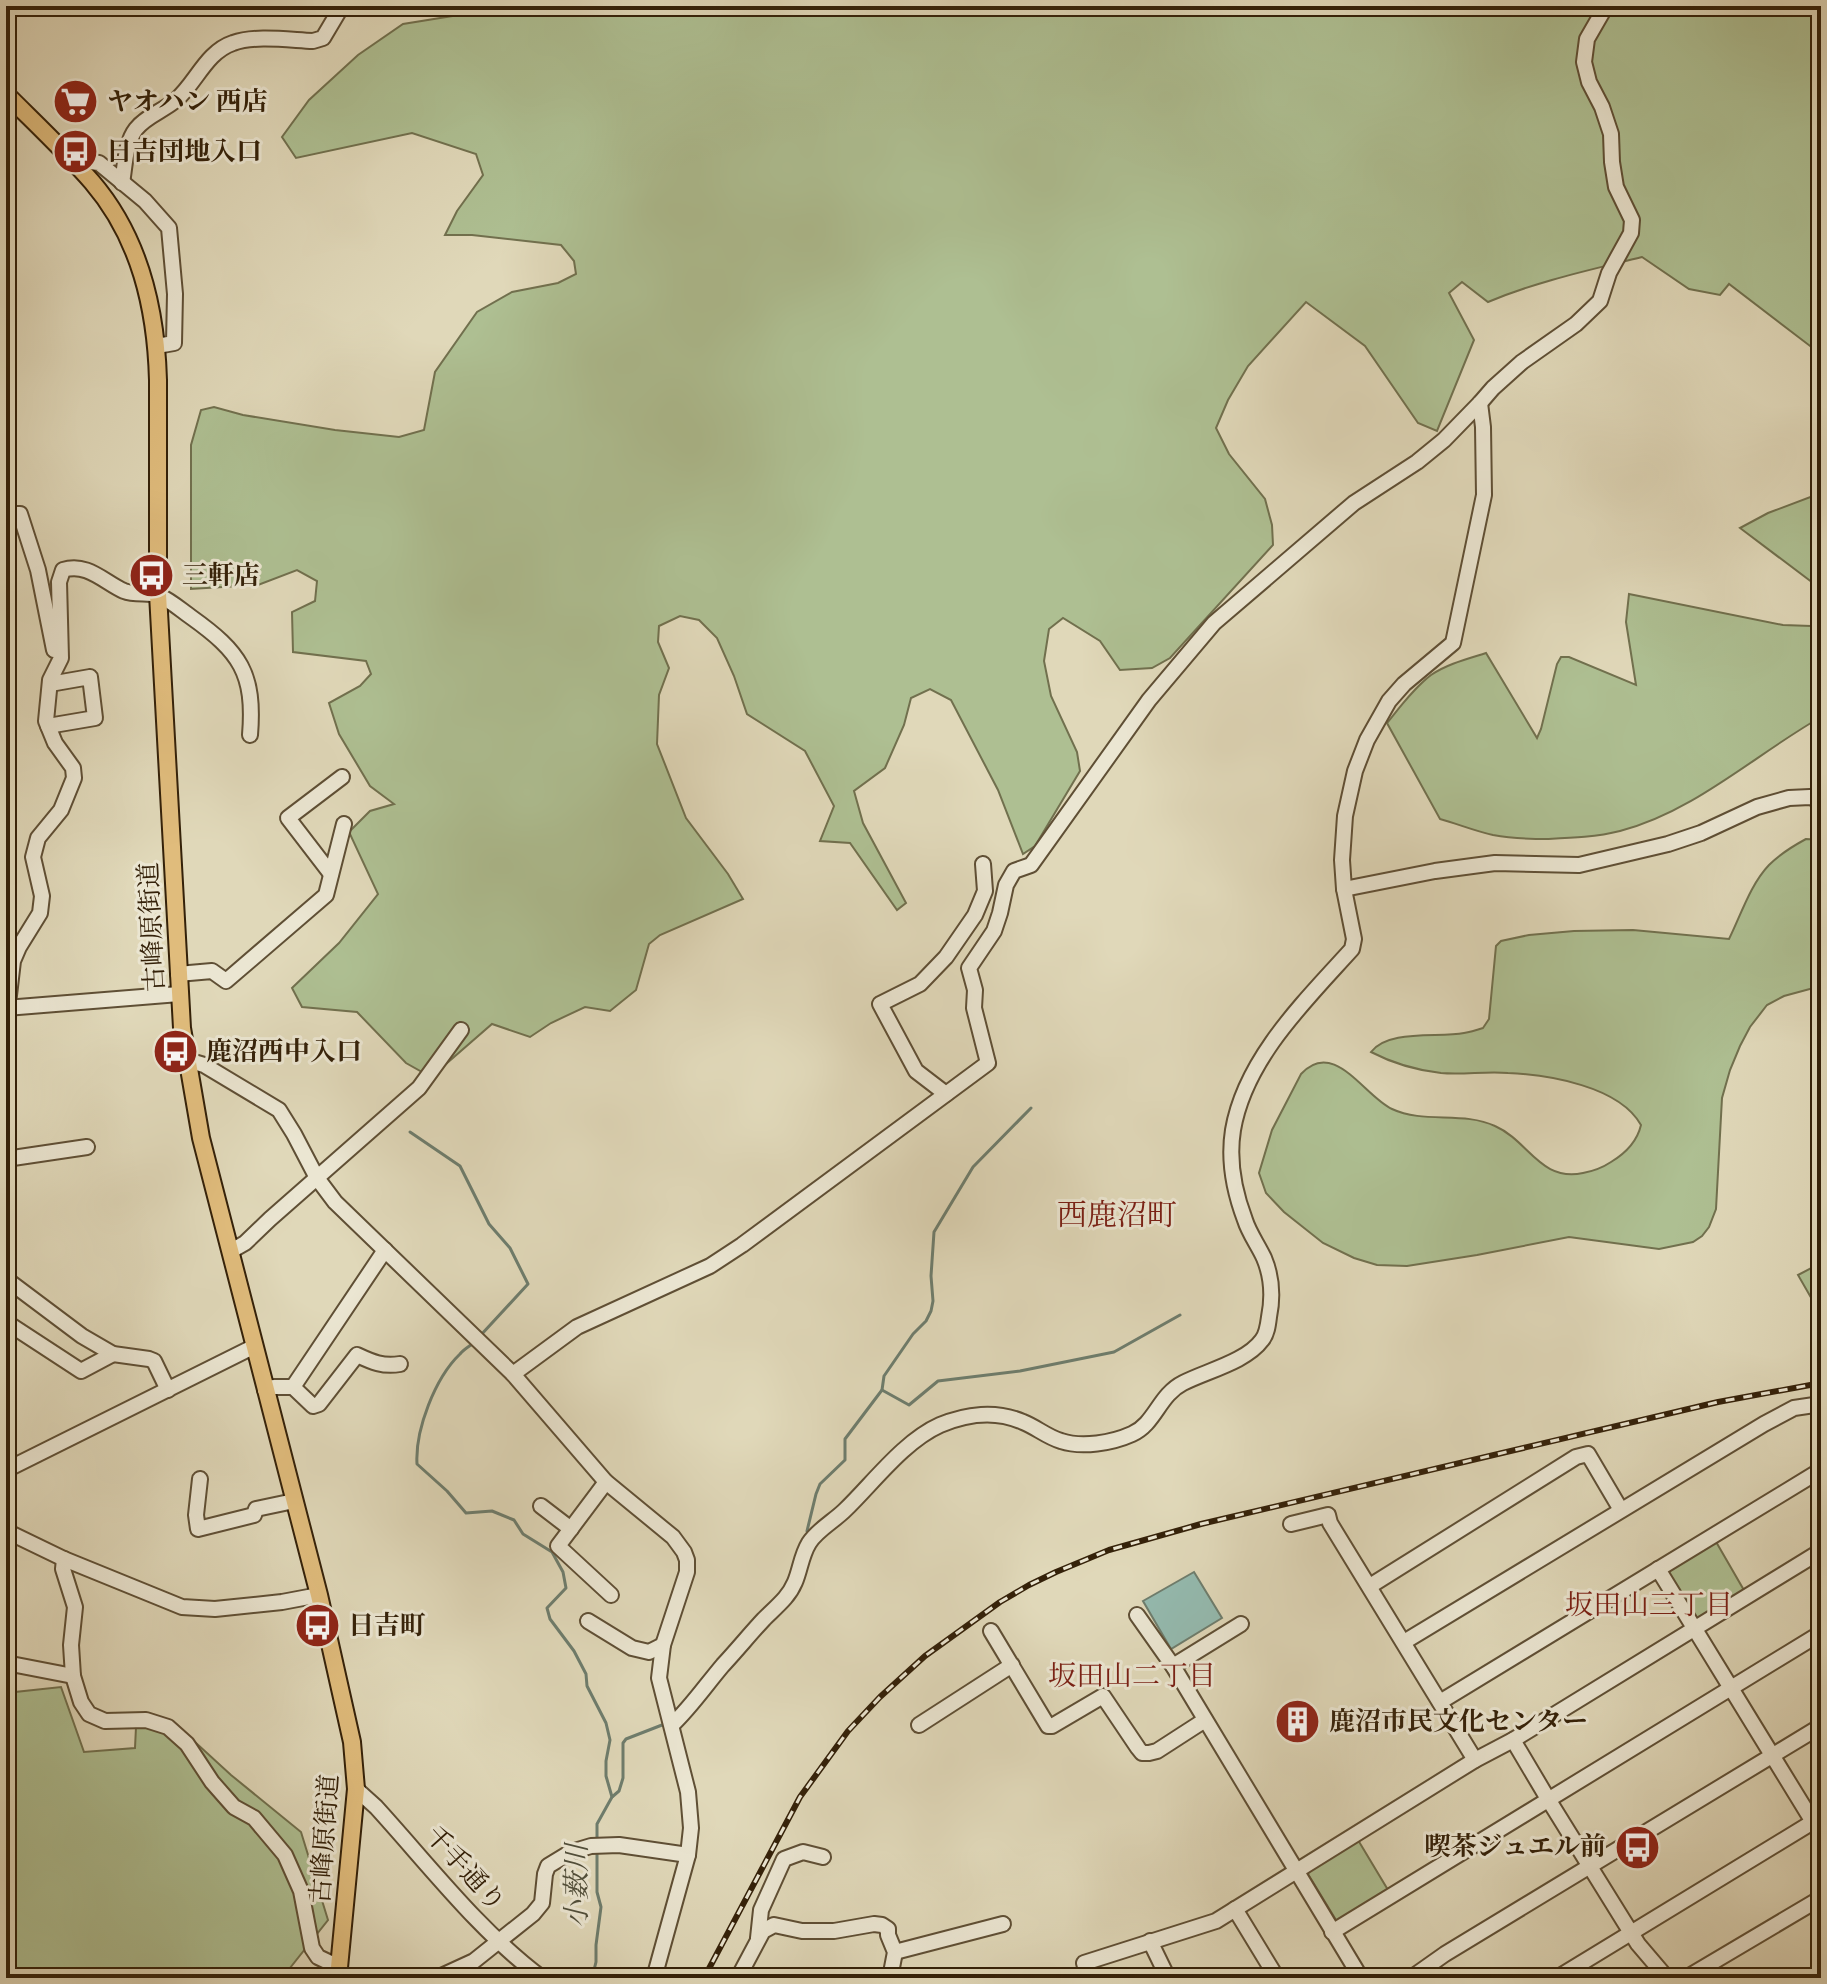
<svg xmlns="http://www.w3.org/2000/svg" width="1827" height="1984" font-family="'IM FELL Double Pica','Noto Serif JP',serif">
<rect width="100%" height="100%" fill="#e0d8b9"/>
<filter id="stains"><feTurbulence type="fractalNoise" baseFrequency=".0025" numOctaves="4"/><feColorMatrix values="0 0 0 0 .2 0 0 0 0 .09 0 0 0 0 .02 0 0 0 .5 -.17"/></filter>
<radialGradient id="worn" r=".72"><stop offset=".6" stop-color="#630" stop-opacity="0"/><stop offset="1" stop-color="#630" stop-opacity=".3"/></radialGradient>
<g fill="#aebf92" stroke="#71704e" stroke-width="2">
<path d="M515,6H1821V352L1814,349L1729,284L1720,295L1689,289L1642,257C1590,270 1538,281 1488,302L1462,282L1449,293L1474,340L1437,431L1418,423L1365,346L1306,302L1248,366L1228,400L1216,428L1229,454L1265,499L1272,525L1273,545L1170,658L1152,668L1120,670L1100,641L1063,618L1049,629L1044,661L1051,696L1077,752L1080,771L1035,846L1023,854L998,790L951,700L930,689L911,698L904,725L885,768L854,791L863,823L906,903L897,910L850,843L820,841L834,806L805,751L747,714L734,676L717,638L699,620L680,616L659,626L658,642L669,668L659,695L657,744L686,818L728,874L743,899L660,935L649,944L636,990L610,1011L585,1007L551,1023L530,1037L492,1024L431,1077L406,1063L357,1012L302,1007L292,988L339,943L378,894L349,832L370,811L394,804L370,786L339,734L329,703L360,686L371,674L366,661L293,652L292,612L315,601L317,581L297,570L258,585L191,589V445L201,410L214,407L243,415L335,430L399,437L424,430L435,372L477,312L512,292L558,283L576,274L574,261L561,245L472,235H445L457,211L483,175L476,154L412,133L296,158L282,137L309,100L358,55L403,24Z"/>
<polygon points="1821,493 1821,589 1740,528 1768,513"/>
<path d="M1629,594L1783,625L1811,626L1821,624V717C1756,754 1694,812 1620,831C1597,837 1572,838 1548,839C1530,839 1510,838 1493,835C1475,831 1458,824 1440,819L1387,723C1400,707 1414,688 1431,675C1447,664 1467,659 1486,653L1537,738L1541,729L1557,664L1561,657H1569L1636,685L1626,622Z"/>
<path d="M1806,839L1821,840V986L1784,996L1767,1005L1750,1027L1740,1046L1730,1070L1722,1098L1716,1209L1709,1227L1702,1236L1693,1242L1659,1249L1569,1237L1477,1255L1407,1266L1377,1265L1354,1258L1323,1243L1284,1212L1266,1193L1259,1173L1272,1130L1301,1074C1334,1038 1364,1096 1392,1109C1424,1124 1463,1111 1495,1126C1529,1141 1540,1182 1583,1173C1594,1171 1602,1168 1611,1162C1626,1153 1637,1142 1641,1125C1619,1086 1549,1075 1508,1073C1486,1071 1463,1075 1441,1073C1415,1070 1394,1064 1371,1052C1388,1029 1438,1038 1464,1033C1471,1032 1477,1030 1483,1028L1489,1019L1496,946L1501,941L1529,935L1574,931L1633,930L1729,939C1741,915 1750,885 1769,865C1779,855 1793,846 1806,839Z"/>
<polygon points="1821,1263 1821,1315 1798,1275"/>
<polygon points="1715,1540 1745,1592 1699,1619 1694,1617 1667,1573 1668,1568"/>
<polygon points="61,1687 84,1752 135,1748 136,1727 171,1720 231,1775 301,1832 328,1920 282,1978 6,1978 6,1693"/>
<polygon points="1358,1840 1388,1890 1340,1920 1336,1920 1308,1874 1310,1870"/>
</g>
<polygon fill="#94baaf" stroke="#6e7d6d" stroke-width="2" points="1194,1572 1222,1618 1171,1649 1143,1601"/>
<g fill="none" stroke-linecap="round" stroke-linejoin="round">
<g stroke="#6e7d6d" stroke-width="3">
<polyline points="410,1132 460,1166 489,1224 510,1248 528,1284 480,1336"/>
<path d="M475,1342C470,1346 464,1349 460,1354C435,1378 415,1430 417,1464L447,1491L466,1513L492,1511L514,1520L523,1534L552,1552L563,1572L566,1588L547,1608L550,1619L574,1651L586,1674L587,1686L606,1723L610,1740L606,1761V1776L612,1797"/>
<polyline points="882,1390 909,1405 938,1381 1020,1371 1114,1352 1180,1315"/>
<polyline points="807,1531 816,1494 820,1484 845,1460 845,1439 882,1390 884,1376 913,1334 926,1321 931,1311 933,1301 931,1276 934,1232 973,1167 1031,1108"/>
<polyline points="597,1840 597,1824 612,1797 619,1791 623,1778 623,1743 626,1739 662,1725"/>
<polyline points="592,1978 596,1962 596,1945 601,1907 597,1892 597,1851"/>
</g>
<defs>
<g id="minor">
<polyline points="72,160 99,163 145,201 169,228 175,294 174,343 157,346"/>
<path d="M122,183C125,167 125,143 136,129C146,116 163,111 176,100C196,83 206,52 233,43C255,35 289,40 313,41L323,38L342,6"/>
<polyline points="6,519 16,514 20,514 38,570 54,650"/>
<polyline points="48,726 95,718 90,677 50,684"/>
<polyline points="331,874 288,818 342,777"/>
<polyline points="1344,889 1435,871 1495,863 1579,865 1668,844 1701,833 1757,807 1789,798 1810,797 1821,801"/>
<polyline points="178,974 212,971 226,981 326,895 344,824"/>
<polyline points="6,1008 179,994"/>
<path d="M6,1021L13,961L19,947L40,913L42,896L33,857L38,838L61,810L74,778L73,768L55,743L46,721L50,680L61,658L59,582L63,570C87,562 104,582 124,591C136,596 150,591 160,596C171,601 181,610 191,617C240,652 255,673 250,735"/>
<polyline points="187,1060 204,1065 279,1110 294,1134 317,1178 335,1202 513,1374 606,1482 673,1537 684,1552 687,1560 687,1572 663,1645 659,1678 688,1792 691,1828 688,1855 654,1978"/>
<polyline points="946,1094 916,1071 880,1004 920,984 946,957 975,915 985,891 983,864"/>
<polyline points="6,1159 87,1147"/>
<polyline points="231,1251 245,1243 270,1219 419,1088 461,1030"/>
<polyline points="6,1279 82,1336 113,1354 149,1359 154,1361 168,1390"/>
<polyline points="6,1322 81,1371 113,1354"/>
<polyline points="513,1374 577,1327 710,1266 742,1245 988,1063 974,1008 975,990 969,968 994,931 1000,913 1006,885 1014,871 1031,865 1149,700 1214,623 1354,503 1417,462 1444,440 1480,403 1493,388 1522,362 1576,324 1600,301 1609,273 1631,233 1632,220 1616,187 1612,162 1611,134 1602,107 1589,82 1584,62 1587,39 1606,6"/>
<path d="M293,1387L313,1406L319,1404L357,1355C372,1362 383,1367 400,1364"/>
<polyline points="265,1390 274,1387 293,1387 385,1250"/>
<polyline points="6,1470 255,1346"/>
<polyline points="200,1479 196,1515 198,1529 254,1515 256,1509 294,1501"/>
<polyline points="606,1482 558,1546 611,1595"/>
<polyline points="541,1506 571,1529"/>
<polyline points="1291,1524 1328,1515 1330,1523 1475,1760"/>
<polyline points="6,1531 64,1559 182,1607 215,1609 282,1602 319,1595"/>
<polyline points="64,1559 63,1569 75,1607 71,1645 73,1676 81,1702 89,1714 105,1721 146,1720 168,1727 187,1744 212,1782 234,1807 254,1818 285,1855 301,1891 312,1948 318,1957 339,1967"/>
<polyline points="1658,1569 1821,1835"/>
<polyline points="1370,1586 1576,1457 1588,1454 1621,1510"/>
<polyline points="1137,1615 1173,1666 1361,1978"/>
<polyline points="588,1621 632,1648 649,1652 663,1645"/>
<polyline points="991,1631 1048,1726 1052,1726 1103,1696 1138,1748 1142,1753 1149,1753 1157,1751 1205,1720"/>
<polyline points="1404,1642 1764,1424 1794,1408 1821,1404"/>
<polyline points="6,1663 73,1676"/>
<polyline points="1173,1666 1241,1624"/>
<polyline points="1440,1702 1821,1470"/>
<path d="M672,1725C691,1707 706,1685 723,1665C737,1650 750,1634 764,1619C771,1612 779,1605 785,1598C801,1580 798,1561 809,1543C817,1530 834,1521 845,1510C873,1483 904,1441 940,1425C966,1414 996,1410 1023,1422C1036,1427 1047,1437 1061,1441C1082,1448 1112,1443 1132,1434C1155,1424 1159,1395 1183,1383C1206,1371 1246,1362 1262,1340C1267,1334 1268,1325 1269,1317C1273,1297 1272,1277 1264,1258C1258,1245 1249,1233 1245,1220C1234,1191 1228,1161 1233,1130C1245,1059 1305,1001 1352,949L1354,939L1344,889L1342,860L1345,816L1355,771L1367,740L1389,701L1404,684L1453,643L1484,495L1483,427L1480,403"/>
<polyline points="919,1725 1012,1665"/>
<polyline points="1513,1740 1548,1799 1638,1944 1667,1978"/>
<path d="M356,1789L376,1807C428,1864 480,1932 542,1978"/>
<polyline points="1235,1909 1277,1978"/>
<polyline points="1332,1932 1821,1633"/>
<polyline points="758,1938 761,1910 784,1859 803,1852 823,1857"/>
<polyline points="1150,1941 1168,1978"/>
<polyline points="895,1952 1003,1924"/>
<polyline points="437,1978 474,1961 533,1914 542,1903 545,1874 548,1866 571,1852 591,1846 619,1845 688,1855"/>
<polyline points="738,1978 763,1931 774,1925 802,1931 834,1931 874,1924 882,1925 888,1929 888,1935 895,1952 890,1978"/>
<polyline points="1088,1978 1084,1963 1216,1921 1475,1760 1513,1740 1821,1551"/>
<polyline points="1411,1978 1445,1954 1821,1726"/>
<polyline points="1557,1978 1821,1817"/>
<polyline points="1686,1978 1821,1898"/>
</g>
<path id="major" d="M6,94C35,123 65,151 92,182C140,238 156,308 158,380V594L182,1028L201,1138L319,1595L352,1742L356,1789L338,1978"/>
</defs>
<use href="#minor" stroke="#5f4f35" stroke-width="18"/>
<use href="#major" stroke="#342109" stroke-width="20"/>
<use href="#minor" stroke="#ebe6d2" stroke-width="14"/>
<use href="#major" stroke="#e0bc7c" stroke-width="16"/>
<defs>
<polyline id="rail" points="704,1978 800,1797 848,1731 880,1697 925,1656 1000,1602 1029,1585 1056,1572 1109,1550 1201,1524 1718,1402 1821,1383"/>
</defs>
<use href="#rail" stroke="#342109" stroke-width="6"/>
<use href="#rail" stroke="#ebe6d2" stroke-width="3" stroke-dasharray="9" stroke-linecap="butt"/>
</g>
<defs>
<symbol id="supermarket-disc" viewBox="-11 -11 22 22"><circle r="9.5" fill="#8f2418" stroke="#ebe6d2"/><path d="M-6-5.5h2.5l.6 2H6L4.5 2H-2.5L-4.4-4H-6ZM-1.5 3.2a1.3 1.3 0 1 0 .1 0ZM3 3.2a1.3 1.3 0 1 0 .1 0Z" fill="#fff"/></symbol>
<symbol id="bus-disc" viewBox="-11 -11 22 22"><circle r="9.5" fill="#8f2418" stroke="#ebe6d2"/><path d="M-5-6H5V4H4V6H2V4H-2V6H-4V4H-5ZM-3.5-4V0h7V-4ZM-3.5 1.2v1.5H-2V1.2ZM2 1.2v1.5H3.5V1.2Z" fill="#fff"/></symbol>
<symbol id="building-disc" viewBox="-11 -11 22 22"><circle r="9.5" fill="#8f2418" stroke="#ebe6d2"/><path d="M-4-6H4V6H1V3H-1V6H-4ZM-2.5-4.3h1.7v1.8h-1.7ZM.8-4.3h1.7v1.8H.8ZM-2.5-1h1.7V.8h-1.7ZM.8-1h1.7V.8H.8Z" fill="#fff"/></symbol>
</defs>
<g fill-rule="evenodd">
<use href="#supermarket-disc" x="50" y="76" width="51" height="51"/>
<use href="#bus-disc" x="50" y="126" width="51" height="51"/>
<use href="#bus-disc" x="126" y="550" width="51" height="51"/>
<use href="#bus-disc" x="150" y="1026" width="51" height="51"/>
<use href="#bus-disc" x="292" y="1600" width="51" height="51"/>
<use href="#building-disc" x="1272" y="1696" width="51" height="51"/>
<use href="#bus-disc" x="1612" y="1822" width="51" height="51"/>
</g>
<g text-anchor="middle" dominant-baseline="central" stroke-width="6" stroke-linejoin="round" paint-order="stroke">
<g font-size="26" font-weight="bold" fill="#342109" stroke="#ebe6d2" text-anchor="start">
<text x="107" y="102">ヤオハン 西店</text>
<text x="106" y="152">日吉団地入口</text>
<text x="182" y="576">三軒店</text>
<text x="206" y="1052">鹿沼西中入口</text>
<text x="348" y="1626">日吉町</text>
<text x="1329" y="1722">鹿沼市民文化センター</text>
<text x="1606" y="1847" text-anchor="end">喫茶ジュエル前</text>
</g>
<g font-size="26" fill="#342109" stroke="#ebe6d2">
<text transform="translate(152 927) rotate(-93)">古峰原街道</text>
<text transform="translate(325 1839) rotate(-86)">古峰原街道</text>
<text transform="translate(465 1869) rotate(48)">千手通り</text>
</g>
<g font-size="28" fill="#7a1f14" stroke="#ebe6d2">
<text x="1649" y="1605">坂田山三丁目</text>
<text x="1132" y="1676">坂田山二丁目</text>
</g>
<g font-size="28" font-style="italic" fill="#514f3b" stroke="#ebe6d2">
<text transform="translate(577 1886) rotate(-90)">小薮川</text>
</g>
<g font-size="30" fill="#7a1f14" stroke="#ebe6d2">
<text x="1117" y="1215">西鹿沼町</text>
</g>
</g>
<rect width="1827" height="1984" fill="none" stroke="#e0d8b9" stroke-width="32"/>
<rect x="8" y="8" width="1811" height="1968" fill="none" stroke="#342109" stroke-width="4"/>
<rect x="16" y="16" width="1795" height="1952" fill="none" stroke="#342109" stroke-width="2"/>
<rect width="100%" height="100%" filter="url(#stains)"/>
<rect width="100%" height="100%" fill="url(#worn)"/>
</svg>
